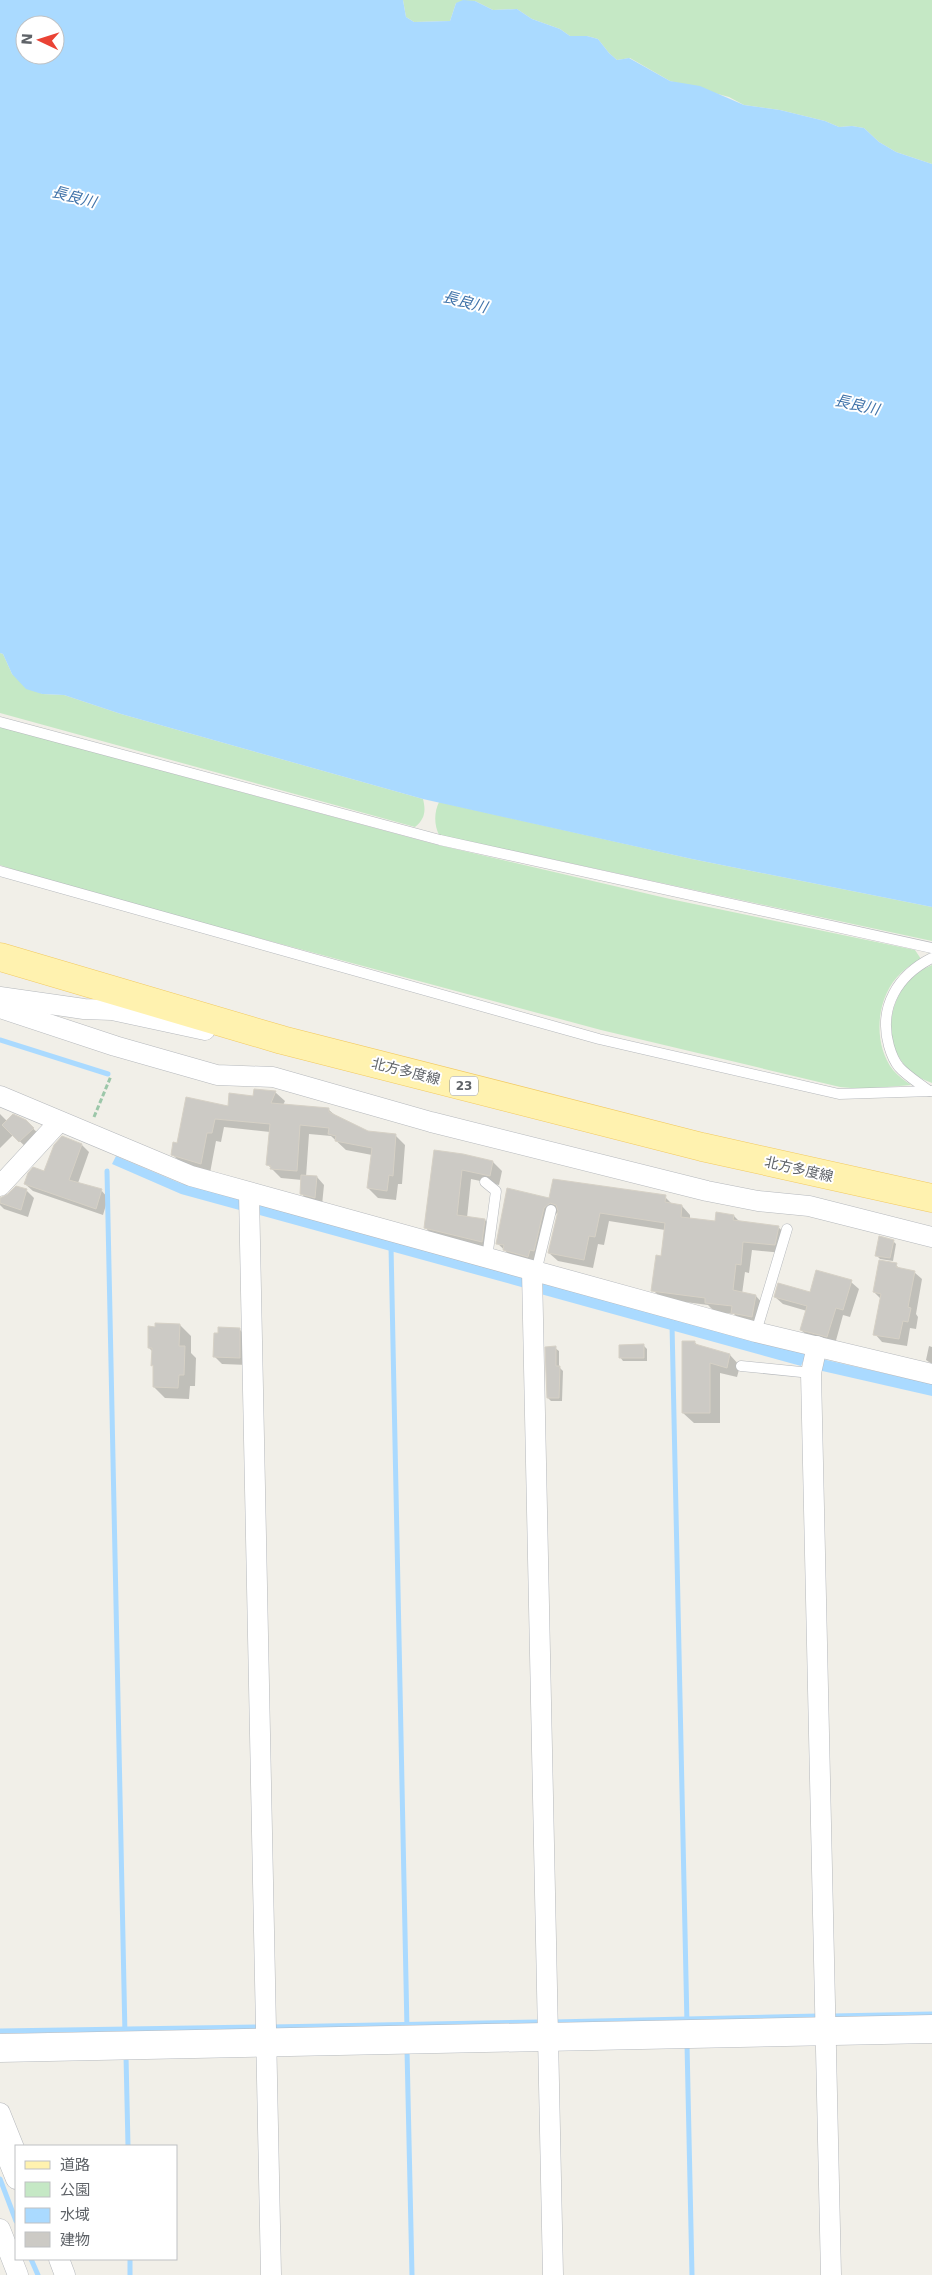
<svg xmlns="http://www.w3.org/2000/svg" width="932" height="2275" font-family="'DejaVu Sans','Noto Sans JP',sans-serif">
<rect width="100%" height="100%" fill="#f1efe8"/>
<g fill="#c5e8c5">
<polygon points="403,0 932,0 932,164 896,152 879,142 864,128 852,126 839,127 825,121 780,110 744,105 729,97 670,81 630,58 617,60 609,53 598,39 587,36 570,36 560,29 532,19 517,9 493,10 475,1 456,3 450,21 414,22 406,17"/>
<path d="M0,653L3,654L12,674L42,694L64,695L121,714L423,799C426,811 425,819 415,827L0,713Z"/>
<path d="M0,727L434,844L670,899L915,950L921,959C914,963 907,967 901,973C876,996 872,1043 893,1070C898,1076 905,1081 911,1085L862,1089L840,1087L601,1030L54,883L0,865Z"/>
<path d="M439,802L692,859L932,907V941L439,835C434,825 434,812 439,802Z"/>
<path d="M932,965V1083C875,1065 880,986 932,965Z"/>
</g>
<g fill="#aadaff" fill-rule="evenodd">
<path d="M0,0H403L406,17L414,22L450,21L456,3L463,0L475,1L493,10L517,9L532,19L560,29L570,36H587L598,39L609,53L617,60L629,58L670,81L700,86L744,105L780,110L825,121L839,127L852,126L864,128L879,142L896,152L932,164V907L692,859L423,799L121,714L64,695L42,694L26,689L12,674L3,654L0,653ZM25,25H55V55H25Z"/>
<polygon points="116,1156 180,1183 244,1201 243,1211 181,1194 112,1164"/>
<polygon points="260,1205 525,1277 525,1288 256,1214"/>
<polygon points="542,1282 807,1354 801,1366 537,1293"/>
<polygon points="822,1359 932,1384 932,1396 818,1370"/>
</g>
<g fill="#0003">
<polygon points="275,1092 285,1101 283,1105 329,1110 336,1116 368,1132 395,1135 405,1145 402,1184 398,1184 396,1200 378,1198 368,1188 372,1155 346,1150 331,1136 309,1134 306,1177 317,1177 324,1185 322,1205 308,1201 301,1193 302,1180 281,1178 268,1165 270,1132 224,1127 221,1142 216,1141 210,1173 182,1164 172,1154 229,1107 254,1097"/>
<polygon points="0,1114 7,1121 25,1121 40,1135 27,1148 13,1135 0,1148"/>
<polygon points="62,1138 82,1145 89,1152 78,1183 101,1190 108,1198 103,1215 33,1191 25,1184 45,1173"/>
<polygon points="435,1151 493,1162 502,1171 499,1185 471,1179 467,1218 485,1220 494,1229 491,1250 434,1237 425,1227"/>
<polygon points="26,1190 34,1198 28,1217 4,1209 0,1205 0,1199"/>
<polygon points="665,1197 673,1205 682,1206 690,1215 690,1219 716,1222 734,1216 740,1222 778,1227 787,1235 783,1253 752,1250 749,1273 745,1272 742,1294 756,1296 764,1305 760,1325 741,1321 734,1314 715,1312 708,1305 662,1299 653,1290 662,1257 665,1230 609,1221 604,1245 598,1244 593,1268 558,1261 549,1253 559,1211 553,1217 536,1265 513,1258 497,1243 550,1199"/>
<polygon points="893,1241 896,1244 893,1261 880,1259 877,1256"/>
<polygon points="896,1265 900,1269 914,1272 922,1279 916,1314 918,1317 916,1329 910,1328 907,1346 882,1342 875,1334 881,1299 874,1292"/>
<polygon points="851,1282 859,1289 850,1317 843,1315 835,1344 809,1337 801,1330 807,1311 783,1304 775,1297 811,1294"/>
<polygon points="180,1325 191,1336 191,1353 196,1358 195,1386 190,1386 189,1399 165,1398 154,1387 153,1352 149,1348"/>
<polygon points="239,1329 247,1337 248,1365 222,1364 214,1356"/>
<polygon points="694,1342 699,1346 730,1355 740,1366 737,1377 720,1373 720,1423 694,1423 683,1413"/>
<polygon points="644,1346 647,1349 647,1361 623,1361 620,1357"/>
<polygon points="929,1346 932,1347 932,1364 926,1360"/>
<polygon points="555,1348 559,1351 559,1367 563,1371 562,1401 551,1401 548,1398"/>
</g>
<g fill="none" stroke-linecap="round" stroke-linejoin="round">
<g stroke="#aadaff" stroke-width="5">
<polyline points="0,1040 108,1074"/>
<polyline points="107,1171 125,2036"/>
<polyline points="391,1246 407,2030"/>
<polyline points="672,1324 687,2025"/>
<polyline points="833,2016 932,2014"/>
<polyline points="554,2022 818,2016"/>
<polyline points="272,2027 539,2022"/>
<polyline points="0,2031 258,2027"/>
<polyline points="687,2044 692,2275"/>
<polyline points="407,2050 412,2275"/>
<polyline points="126,2056 128,2146"/>
<polyline points="0,2179 16,2221"/>
<polyline points="31,2259 38,2275"/>
<polyline points="130,2259 130,2275"/>
</g>
</g>
<g fill="#cccac5" stroke="#d6d1c6">
<polygon points="254,1089 276,1091 271,1103 329,1108 329,1112 368,1131 396,1134 393,1176 389,1175 387,1191 367,1188 372,1148 335,1141 336,1136 328,1134 329,1128 300,1125 297,1171 270,1169 271,1166 266,1165 270,1124 215,1119 212,1133 207,1133 201,1164 171,1155 173,1142 177,1143 186,1097 228,1106 229,1093 253,1096"/>
<polygon points="13,1114 26,1120 34,1128 19,1142 2,1125"/>
<polygon points="62,1136 82,1144 69,1180 102,1189 96,1209 24,1184 28,1173 33,1167 44,1171 54,1145"/>
<polygon points="434,1150 463,1154 493,1161 490,1176 462,1170 457,1215 485,1219 482,1242 424,1228"/>
<polygon points="301,1175 317,1176 315,1198 300,1194"/>
<polygon points="553,1179 666,1195 665,1202 682,1205 681,1217 715,1221 716,1212 734,1215 733,1220 779,1226 775,1245 743,1242 741,1265 736,1264 733,1290 756,1295 752,1317 731,1313 732,1306 705,1303 705,1298 651,1291 656,1255 661,1256 665,1223 600,1213 595,1237 589,1236 584,1260 548,1253 558,1211 556,1205 550,1203 544,1208 534,1251 530,1250 528,1257 503,1250 504,1245 496,1244 507,1188 549,1198"/>
<polygon points="16,1186 27,1189 21,1210 0,1203 0,1198 8,1194"/>
<polygon points="879,1236 894,1240 890,1258 875,1256"/>
<polygon points="879,1260 897,1263 896,1267 915,1271 908,1307 911,1308 908,1322 903,1321 899,1339 873,1335 881,1294 873,1292"/>
<polygon points="816,1270 852,1280 843,1310 836,1308 827,1337 800,1330 807,1306 774,1297 778,1283 810,1292"/>
<polygon points="155,1323 180,1324 179,1346 185,1346 184,1375 179,1375 178,1388 153,1387 153,1365 151,1366 152,1348 148,1348 148,1326 155,1327"/>
<polygon points="218,1327 240,1328 240,1358 213,1357 214,1333 218,1333"/>
<polygon points="682,1341 695,1341 695,1344 730,1354 727,1368 710,1363 710,1413 682,1413"/>
<polygon points="644,1344 644,1358 619,1358 619,1345"/>
<polygon points="556,1346 556,1366 560,1366 559,1398 547,1398 545,1347"/>
</g>
<g fill="none" stroke-linecap="round" stroke-linejoin="round">
<defs>
<g id="lane">
<polyline points="0,722 440,840 932,948"/>
<polyline points="0,871 599,1039 839,1094 932,1091"/>
<path d="M929,1091C919,1083 907,1076 899,1067C894,1061 891,1053 889,1046C878,1007 898,975 932,958"/>
<polyline points="485,1182 496,1191 487,1258"/>
<polyline points="536,1272 551,1210"/>
<polyline points="756,1332 787,1229"/>
<polyline points="741,1366 811,1373"/>
</g>
<g id="street">
<polyline points="0,997 84,1009 112,1010 205,1030"/>
<polyline points="0,1008 115,1046 217,1075 273,1077 431,1122 707,1191 758,1201 809,1206 932,1237"/>
<polyline points="0,1096 191,1176 756,1332 932,1374"/>
<polyline points="0,1186 59,1122"/>
<polyline points="249,1193 271,2275"/>
<polyline points="532,1271 553,2275"/>
<polyline points="817,1346 811,1373 831,2275"/>
<polyline points="0,2113 16,2153"/>
<polyline points="1,2142 16,2179"/>
<polyline points="0,2229 18,2275"/>
<polyline points="59,2259 65,2275"/>
</g>
<polyline id="secondary" points="0,2048 932,2029"/>
<polyline id="primary" points="0,957 282,1040 702,1147 932,1198"/>
</defs>
<use href="#lane" stroke="#b5b8bc" stroke-width="11"/>
<use href="#street" stroke="#b5b8bc" stroke-width="21"/>
<use href="#secondary" stroke="#b6babf" stroke-width="29"/>
<use href="#primary" stroke="#f2c960" stroke-width="29"/>
<polyline stroke="#9cc7a9" stroke-width="3" stroke-dasharray="5 2.5" stroke-linecap="butt" points="94,1117 111,1076"/>
<use href="#lane" stroke="#fff" stroke-width="10"/>
<use href="#street" stroke="#fff" stroke-width="20"/>
<use href="#secondary" stroke="#fff" stroke-width="28"/>
<use href="#primary" stroke="#fff2af" stroke-width="28"/>
</g>
<g text-anchor="middle" dominant-baseline="central" stroke-width="4" stroke-linejoin="round" paint-order="stroke">
<rect fill="#fff" stroke="#8f9295" stroke-width="1" x="450" y="1076.5" width="28" height="19" rx="4"/>
<g font-size="12" font-weight="bold" fill="#5f6368">
<text x="464" y="1086">23</text>
</g>
<g font-size="14" fill="#5f6368" stroke="#fff">
<text transform="translate(406 1071) rotate(14)">北方多度線</text>
<text transform="translate(799 1169) rotate(13)">北方多度線</text>
</g>
<g font-size="15" font-style="italic" fill="#4174aa" stroke="#fff">
<text transform="translate(74 197) rotate(15)">長良川</text>
<text transform="translate(465 302) rotate(15)">長良川</text>
<text transform="translate(857 405) rotate(13)">長良川</text>
</g>
</g>
<rect x="15" y="2145" width="162" height="115" fill="#ffffff" stroke="#bfc1c3"/>
<rect x="25" y="2161" width="25" height="8" fill="#fff2af" stroke="#bfc1c3"/>
<text x="60" y="2170" font-size="15" fill="#5f6368">道路</text>
<rect x="25" y="2182" width="25" height="15" fill="#c5e8c5" stroke="#bfc1c3"/>
<text x="60" y="2195" font-size="15" fill="#5f6368">公園</text>
<rect x="25" y="2208" width="25" height="15" fill="#aadaff" stroke="#bfc1c3"/>
<text x="60" y="2220" font-size="15" fill="#5f6368">水域</text>
<rect x="25" y="2232" width="25" height="15" fill="#cccac5" stroke="#bfc1c3"/>
<text x="60" y="2245" font-size="15" fill="#5f6368">建物</text>
<g transform="translate(40 40) rotate(274)"><circle r="24" fill="#ffffff" stroke="#bfc1c3"/>
<path d="M0-4L9 19L0 12L-9 19Z" fill="#ea4335"/>
<text y="-8" font-size="14" font-weight="bold" text-anchor="middle" fill="#5f6368">N</text>
</g>
</svg>
